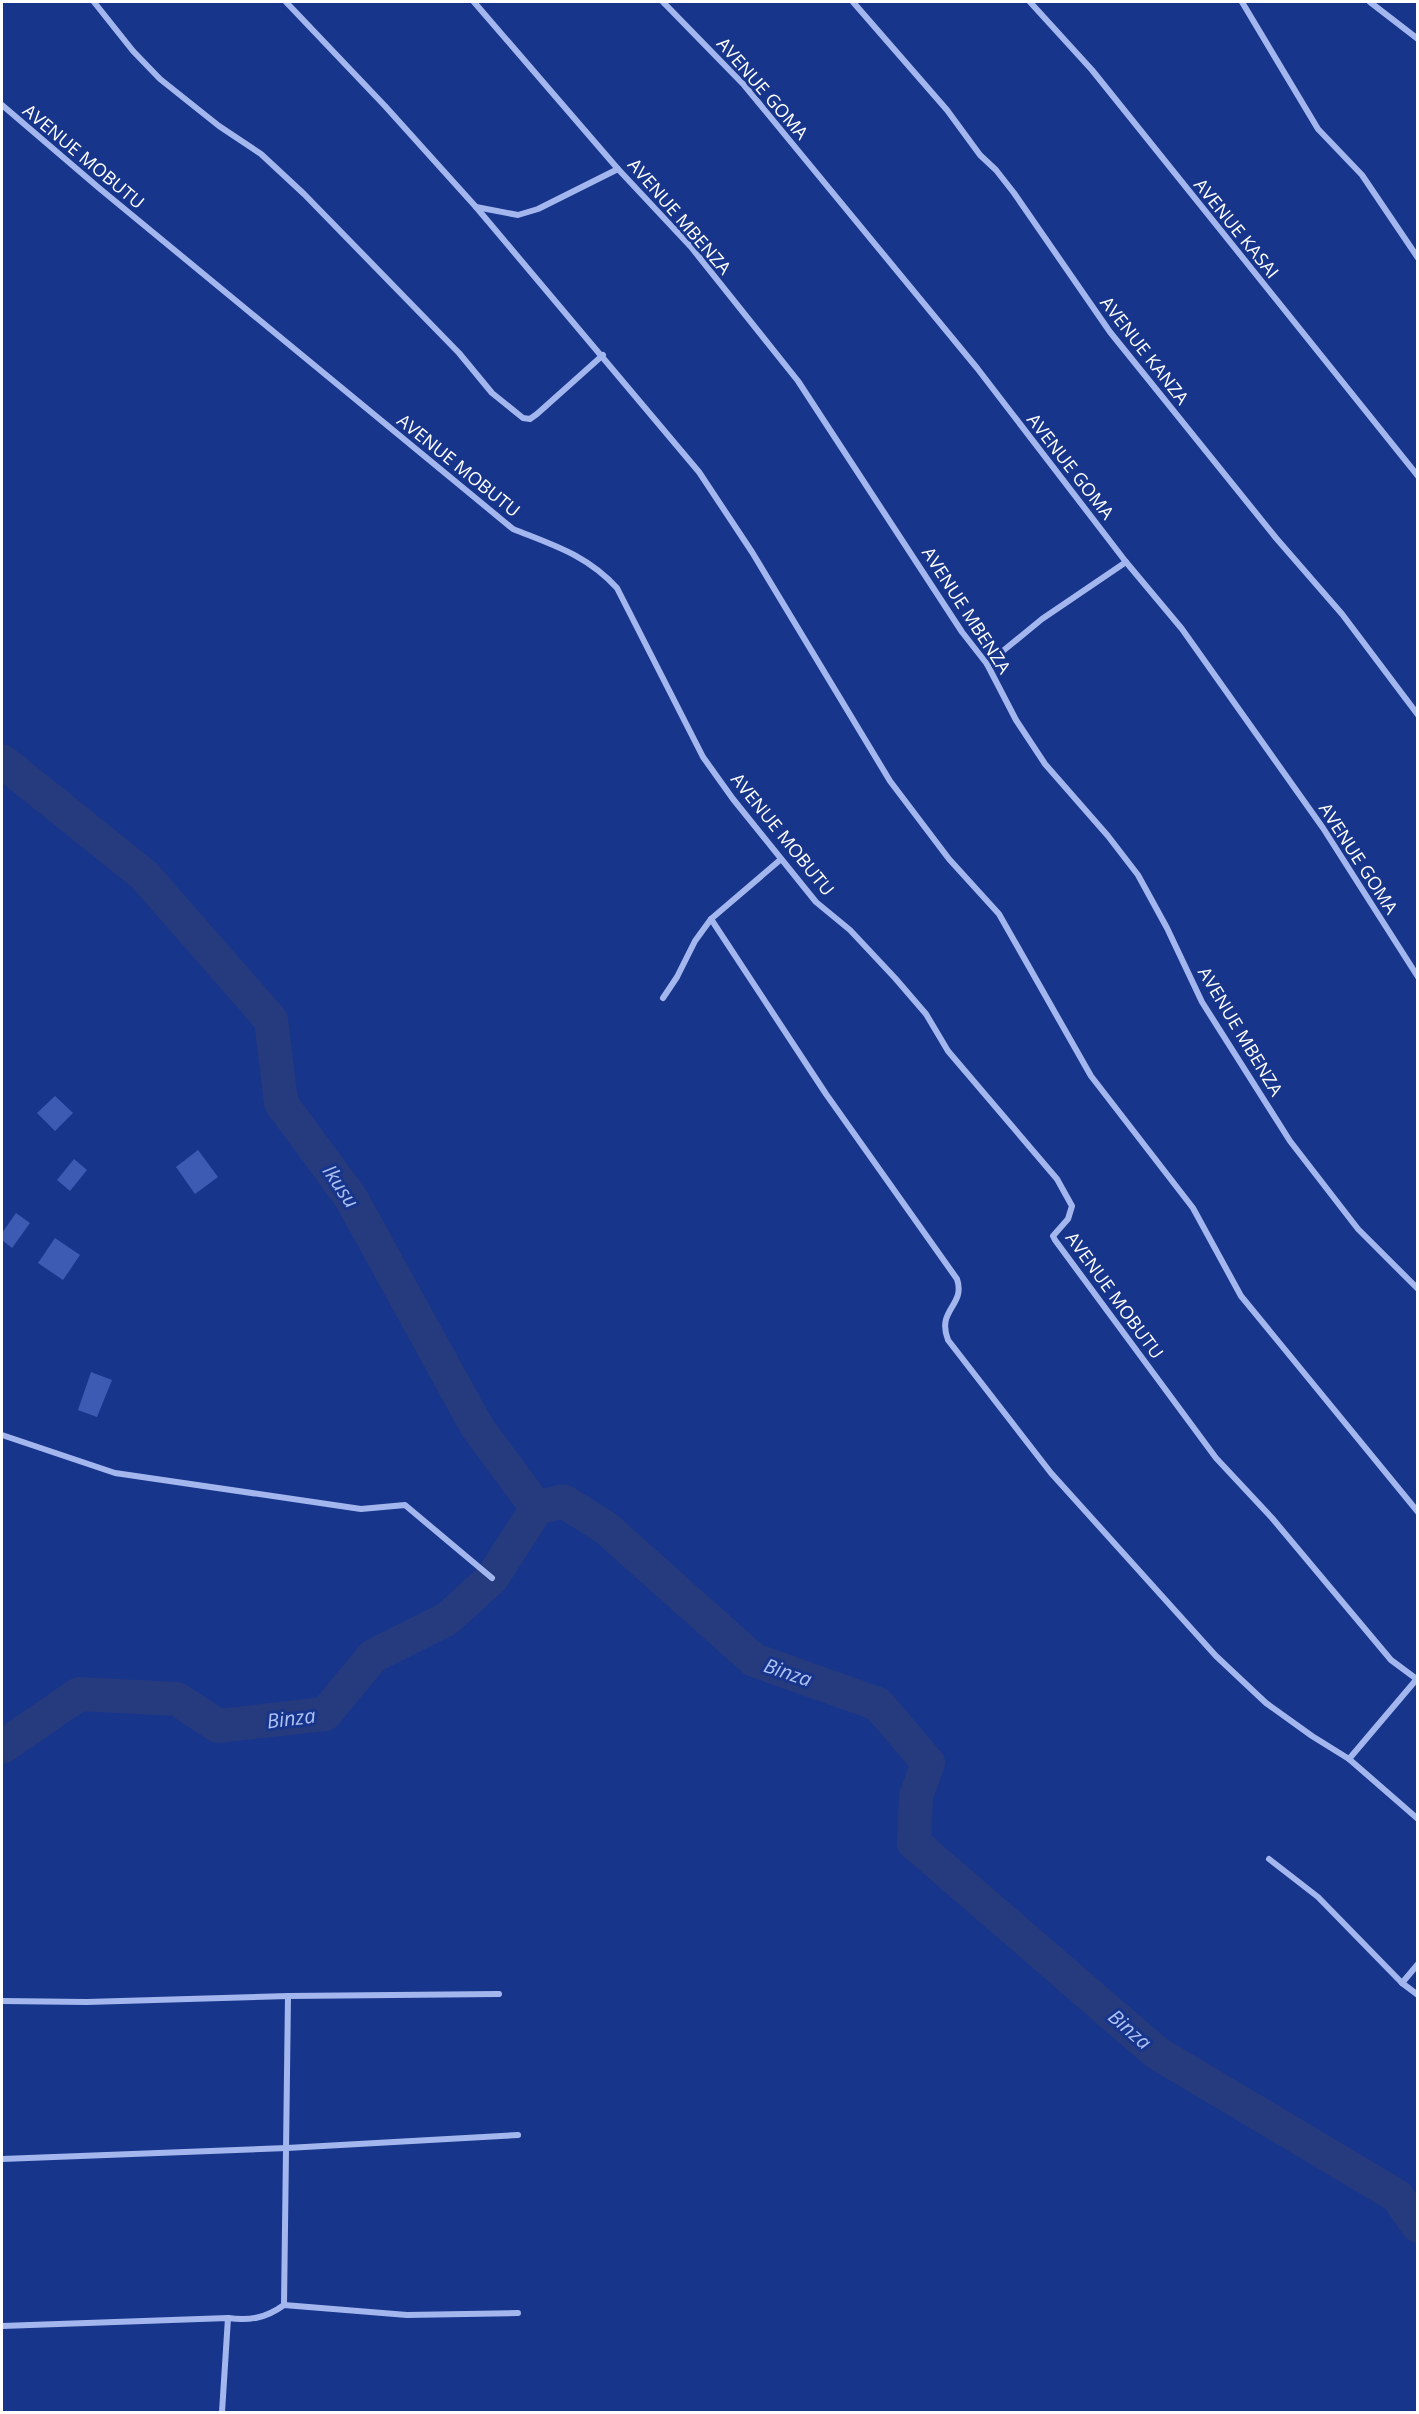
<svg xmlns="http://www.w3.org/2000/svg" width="1419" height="2414" font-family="'Open Sans',sans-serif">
<rect width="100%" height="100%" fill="#18358c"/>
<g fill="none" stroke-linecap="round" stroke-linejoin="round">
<g stroke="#263b7d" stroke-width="34">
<polyline points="2,761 144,875 271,1020 281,1103 351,1198 477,1427 537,1508"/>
<polyline points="2,1747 79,1694 177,1699 218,1726 325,1714 373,1656 447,1619 492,1578 537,1508 563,1501 606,1528 754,1660 878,1704 928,1763 916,1796 914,1843 1157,2053 1397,2196 1418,2226"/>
</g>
</g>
<g fill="#3d5bb3">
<polygon points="55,1096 73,1113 55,1131 37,1113"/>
<polygon points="198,1150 218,1177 195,1194 176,1167"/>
<polygon points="74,1159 87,1170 70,1191 57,1180"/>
<polygon points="16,1213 30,1223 12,1248 2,1240 2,1233"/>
<polygon points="55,1238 80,1255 63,1280 38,1263"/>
<polygon points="91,1372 112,1380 97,1417 78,1410"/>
</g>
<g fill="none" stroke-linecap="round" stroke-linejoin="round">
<g stroke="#a3b7ee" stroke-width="6">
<polyline points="94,2 133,51 160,79 219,126 261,154 304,194 459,353 492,393 523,418 530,419 537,414 603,355"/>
<polyline points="286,2 385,106 476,207 699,472 752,552 890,781 949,859 999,914 1091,1076 1193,1208 1241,1296 1418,1512"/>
<polyline points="474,2 618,169 691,247 798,381 962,632 987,664 1016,720 1045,764 1108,836 1138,875 1167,928 1202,1002 1290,1141 1358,1229 1418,1289"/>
<polyline points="663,2 744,85 977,368 1126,562 1182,629 1323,828 1418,977"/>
<polyline points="853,2 947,110 980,155 996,170 1014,193 1110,332 1276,538 1342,614 1418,715"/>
<polyline points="1030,2 1092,70 1418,476"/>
<polyline points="1242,2 1318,129 1362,175 1418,258"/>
<polyline points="1370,2 1418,39"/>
<path d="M2,105L99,188L513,529C553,545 587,555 617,588L703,757L733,799L816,902L850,930L895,978L926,1014L948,1051L1057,1179L1072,1206L1068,1219L1053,1236L1055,1240L1216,1458L1272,1518L1391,1660L1418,1680"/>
<polyline points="476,207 518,215 538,209 618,169"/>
<polyline points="987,664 1042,619 1126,562"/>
<path d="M711,919L826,1094L957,1279C966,1306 936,1309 948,1340L1051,1473L1216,1656L1266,1703L1312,1736L1349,1759L1418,1819"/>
<polyline points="663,998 677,977 695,941 711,919 780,860"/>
<polyline points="2,1435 115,1473 361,1509 405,1505 492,1578"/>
<polyline points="1349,1759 1416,1680"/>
<polyline points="1269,1859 1318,1897 1402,1983 1418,1995"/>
<polyline points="1402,1983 1418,1964"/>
<polyline points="2,2001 87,2002 288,1996 499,1994"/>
<polyline points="2,2159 287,2148 518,2135"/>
<polyline points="284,2305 407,2315 518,2313"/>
<path d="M2,2326L228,2318C250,2321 266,2318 284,2305L288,1996"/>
<polyline points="222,2412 228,2318"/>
</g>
</g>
<g text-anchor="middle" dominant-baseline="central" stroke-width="6" stroke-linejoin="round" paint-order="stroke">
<g font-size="18" fill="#fff" stroke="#18358c">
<text transform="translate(763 88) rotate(49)">AVENUE GOMA</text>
<text transform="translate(84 156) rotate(40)">AVENUE MOBUTU</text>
<text transform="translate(680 216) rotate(49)">AVENUE MBENZA</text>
<text transform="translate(1237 228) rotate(51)">AVENUE KASAI</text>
<text transform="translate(1145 350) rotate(52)">AVENUE KANZA</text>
<text transform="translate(459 465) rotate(39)">AVENUE MOBUTU</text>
<text transform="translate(1071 466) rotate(52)">AVENUE GOMA</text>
<text transform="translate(967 610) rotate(57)">AVENUE MBENZA</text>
<text transform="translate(783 834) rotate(51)">AVENUE MOBUTU</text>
<text transform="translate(1359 858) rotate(57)">AVENUE GOMA</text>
<text transform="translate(1241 1031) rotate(59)">AVENUE MBENZA</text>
<text transform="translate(1115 1295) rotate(54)">AVENUE MOBUTU</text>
</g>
<g font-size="20" font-style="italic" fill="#afc2f5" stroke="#18358c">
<text transform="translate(341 1186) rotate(56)">Ikusu</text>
<text transform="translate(788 1672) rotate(19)">Binza</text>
<text transform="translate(291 1718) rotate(-7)">Binza</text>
<text transform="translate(1130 2029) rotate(41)">Binza</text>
</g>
</g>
<rect width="1419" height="2414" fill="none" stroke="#ffffff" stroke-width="6"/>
</svg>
